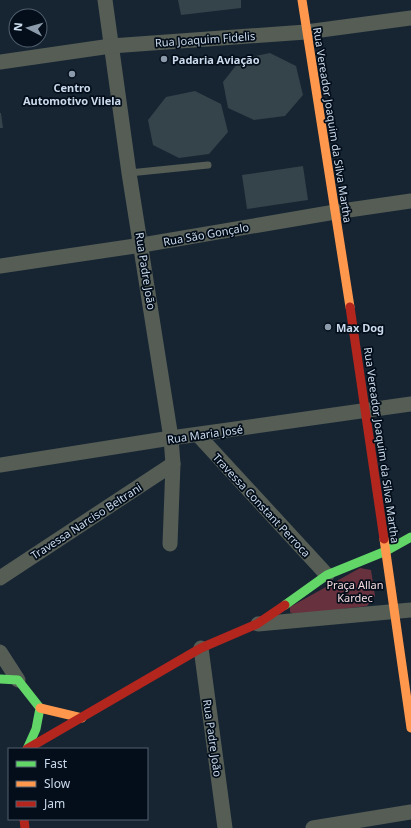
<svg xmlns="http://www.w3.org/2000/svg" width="411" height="828" font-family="'Noto Sans',sans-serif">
<rect width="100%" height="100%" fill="#172533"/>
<polygon fill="#67313d" points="360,568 371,570 375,596 367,606 295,615 290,612 290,607"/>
<g fill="#35434a">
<polygon points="178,0 241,0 241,8 181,15"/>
<polygon points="270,53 296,66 303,95 285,116 254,120 228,108 223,82 241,59"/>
<polygon points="195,91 221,104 228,132 209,154 179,158 153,145 148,120 166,97"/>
<polygon points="0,113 1,113 3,128 0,128"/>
<polygon points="303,166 308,200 247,209 242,175"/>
</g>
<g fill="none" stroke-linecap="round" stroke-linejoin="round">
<polyline stroke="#555d55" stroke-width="7" points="129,173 208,165"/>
<g stroke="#555d55" stroke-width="15">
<polyline points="105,0 129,173 171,438 173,464 170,544"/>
<polyline points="0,62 111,46 306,32 411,18"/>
<polyline points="0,266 142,245 335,212 411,201"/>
<polyline points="198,435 327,575"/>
<polyline points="0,465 171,438 411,404"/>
<polyline points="0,578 173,464"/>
<polyline points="258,624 411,610"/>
<polyline points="201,648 225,828"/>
<polyline points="0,652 18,680"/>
<polyline points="313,828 411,812"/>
</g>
<g stroke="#63d668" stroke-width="9">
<polyline points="285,605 327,575 386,551 411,537"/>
<polyline points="0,679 18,680 40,708 36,729 27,749"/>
</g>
<g stroke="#ff974d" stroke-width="9">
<polyline points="302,0 350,307"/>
<polyline points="384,539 411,728"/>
<polyline points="40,708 82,718"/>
</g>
<g stroke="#b3261e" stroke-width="9">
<polyline points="350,307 384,539"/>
<polyline points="27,749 201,648 257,624 285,605"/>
<polyline points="24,819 25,828"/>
</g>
</g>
<g fill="#8b9bab" stroke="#040e1a" stroke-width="1.5">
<circle cx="164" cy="59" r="4"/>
<circle cx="72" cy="74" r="4"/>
<circle cx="328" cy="327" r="4"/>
</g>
<g text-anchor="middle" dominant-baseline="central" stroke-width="3.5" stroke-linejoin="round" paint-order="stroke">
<g font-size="11" fill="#cadaec" stroke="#040e1a">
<text transform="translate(205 39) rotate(-4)">Rua Joaquim Fidelis</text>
<text transform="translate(333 125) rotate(81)">Rua Vereador Joaquim da Silva Martha</text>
<text transform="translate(206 234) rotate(-10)">Rua São Gonçalo</text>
<text transform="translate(146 271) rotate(81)">Rua Padre João</text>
<text transform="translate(205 434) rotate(-8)">Rua Maria José</text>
<text transform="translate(382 445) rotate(82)">Rua Vereador Joaquim da Silva Martha</text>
<text transform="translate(262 505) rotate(47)">Travessa Constant Perroca</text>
<text transform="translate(86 521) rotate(-33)">Travessa Narciso Beltrani</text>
<text transform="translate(213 738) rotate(82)">Rua Padre João</text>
</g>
<g font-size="11" font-weight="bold" fill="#cadaec" stroke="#040e1a" text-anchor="start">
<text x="172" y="59">Padaria Aviação</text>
<text x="72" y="87" text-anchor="middle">Centro<tspan x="72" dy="13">Automotivo Vilela</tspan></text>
<text x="336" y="327">Max Dog</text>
</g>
<g font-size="11" fill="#f3d9dc" stroke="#040e1a">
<text x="355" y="584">Praça Allan<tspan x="355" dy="13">Kardec</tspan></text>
</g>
</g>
<rect x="8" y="748" width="140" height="72" fill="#040e1a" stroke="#53606e"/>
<rect x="16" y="761" width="20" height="6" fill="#63d668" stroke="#53606e"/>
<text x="44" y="768" font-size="12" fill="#cadaec">Fast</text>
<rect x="16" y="781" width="20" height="6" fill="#ff974d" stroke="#53606e"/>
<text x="44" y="788" font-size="12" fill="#cadaec">Slow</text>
<rect x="16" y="801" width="20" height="6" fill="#b3261e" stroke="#53606e"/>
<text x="44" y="808" font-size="12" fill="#cadaec">Jam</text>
<g transform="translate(28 28) rotate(276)"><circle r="19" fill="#040e1a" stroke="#53606e"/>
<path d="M0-3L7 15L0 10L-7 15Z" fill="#8b9bab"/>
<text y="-6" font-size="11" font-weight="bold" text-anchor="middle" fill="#cadaec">N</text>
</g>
</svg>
